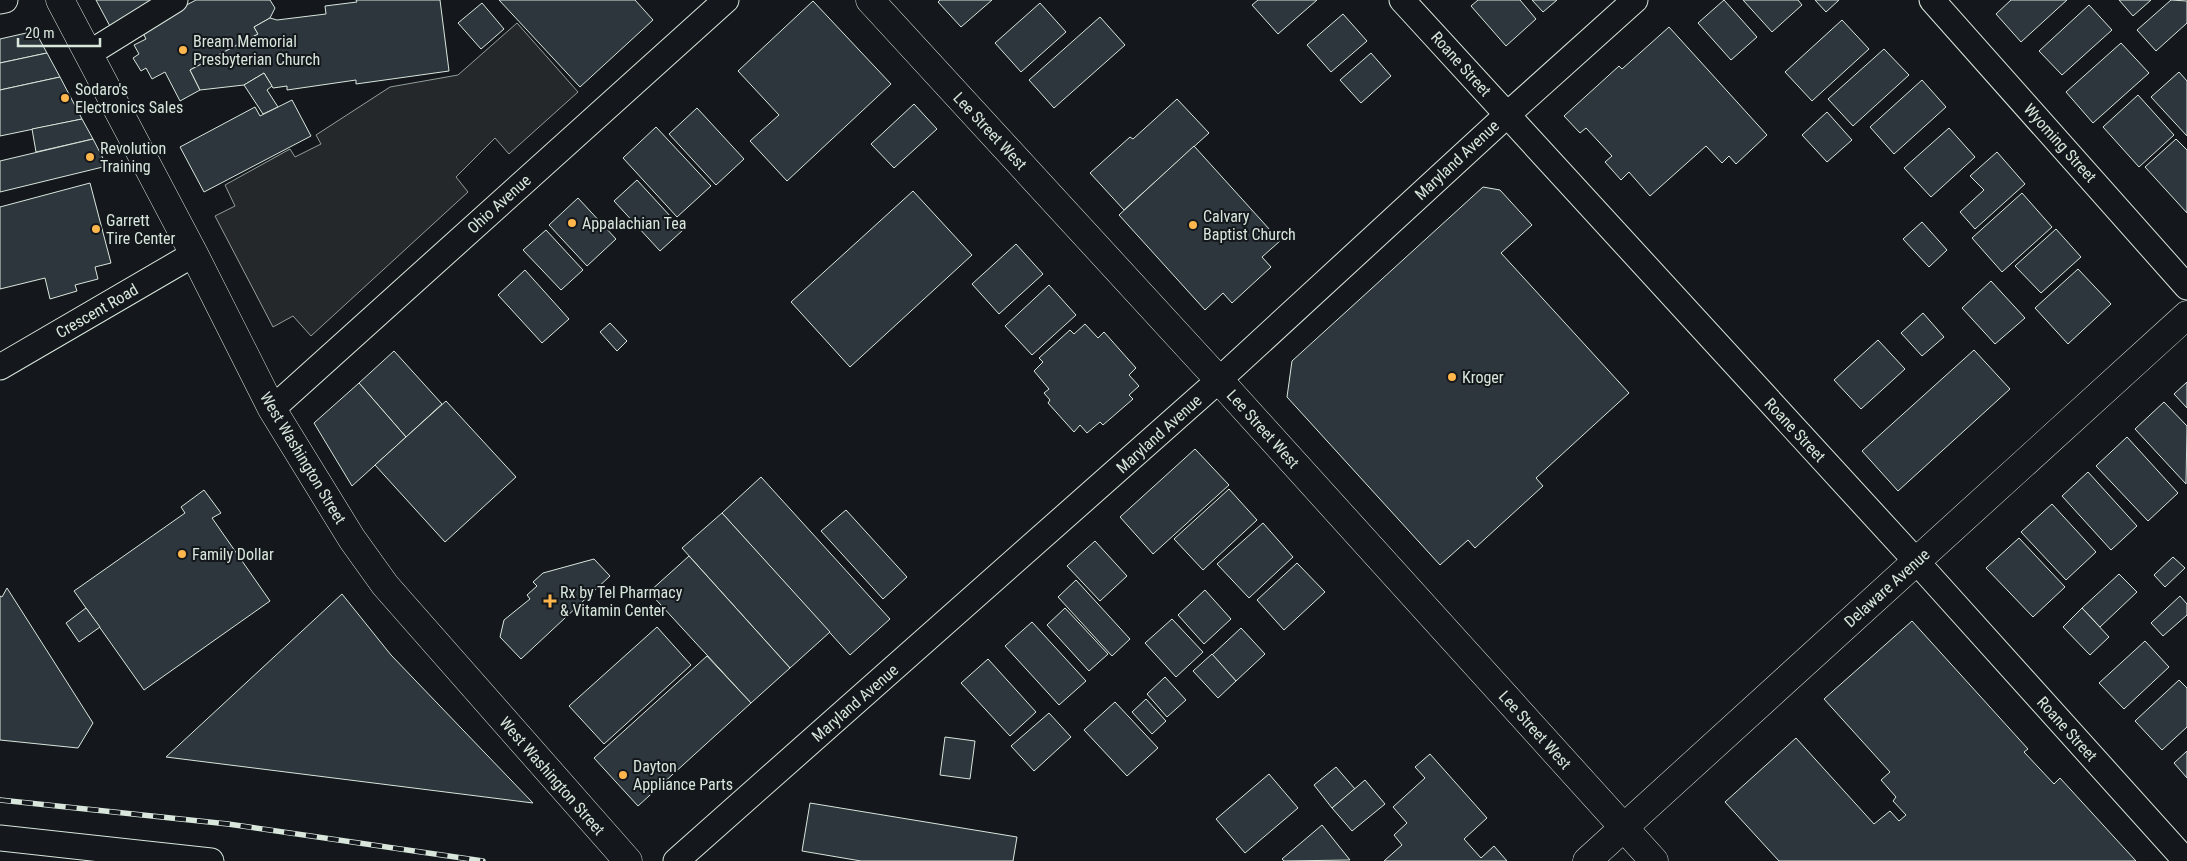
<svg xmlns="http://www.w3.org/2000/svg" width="2187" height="861" font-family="'Roboto Condensed',sans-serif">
<rect width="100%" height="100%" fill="#14181c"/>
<polygon fill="#24282b" stroke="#939e99" points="517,23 578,92 509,154 495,138 456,177 468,192 311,336 293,316 273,327 215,216 235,206 225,185 290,149 295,157 321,144 316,135 390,87 458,75"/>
<g fill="#2c363c" stroke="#d8e6dc">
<polygon points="96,0 159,0 112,30"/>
<polygon points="196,0 270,0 275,8 270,18 254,27 258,34 190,70 200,90 180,101 165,72 152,79 146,68 141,71 133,58 139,54 134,45 146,39 141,29"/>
<polygon points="356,0 440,0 449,71 356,84 356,80 287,90 287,86 273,88 264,73 244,85 200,90 190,70 258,34 254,27 270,18 277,20 326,14 325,6 357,2"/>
<polygon points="499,0 635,0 653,20 580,87"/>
<polygon points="940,0 992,0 961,27 938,2"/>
<polygon points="1258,0 1317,0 1278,34 1252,5"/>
<polygon points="1478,0 1520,0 1536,19 1506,46 1471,6"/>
<polygon points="1532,0 1557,0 1543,12"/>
<polygon points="1724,0 1757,37 1731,60 1698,23"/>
<polygon points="1743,0 1798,0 1802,5 1772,32"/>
<polygon points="1815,0 1839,0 1826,12"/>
<polygon points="2011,0 2067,0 2021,42 1996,14"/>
<polygon points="2119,0 2151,0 2133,16"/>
<polygon points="2171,0 2187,1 2187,23 2156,51 2137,30"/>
<polygon points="813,1 891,84 787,181 750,141 779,115 738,71"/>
<polygon points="482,3 504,29 481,49 458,23"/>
<polygon points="1040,3 1066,32 1021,72 995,43"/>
<polygon points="2089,5 2112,30 2062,75 2039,51"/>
<polygon points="1343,14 1367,41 1331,72 1307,45"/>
<polygon points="1100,17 1125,45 1054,108 1029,80"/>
<polygon points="1842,20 1869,49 1812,101 1785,72"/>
<polygon points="1669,27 1767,135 1736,164 1729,156 1722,163 1706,146 1650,196 1629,172 1621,180 1605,162 1612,156 1586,128 1580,133 1564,116 1619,66 1622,69"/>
<polygon points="35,31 47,53 0,63 0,39"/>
<polygon points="2121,43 2149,73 2093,123 2066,92"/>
<polygon points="1884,49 1909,75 1853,126 1828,99"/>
<polygon points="47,53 60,77 0,90 0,63"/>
<polygon points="1371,53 1391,76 1361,103 1340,80"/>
<polygon points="2179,72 2187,81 2187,136 2151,97"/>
<polygon points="264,73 272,86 267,90 278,107 263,114 244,85"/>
<polygon points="60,77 82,119 0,136 0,90"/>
<polygon points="1922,80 1946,107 1894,154 1870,127"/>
<polygon points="2138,95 2174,135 2139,167 2103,127"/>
<polygon points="1177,99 1209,133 1124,210 1090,173 1130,137 1133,139"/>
<polygon points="292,100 311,136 204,192 180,147 255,107 260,116"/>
<polygon points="914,104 937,129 894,168 871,144"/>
<polygon points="697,108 744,159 716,185 669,134"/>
<polygon points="1827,112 1852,140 1827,162 1802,135"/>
<polygon points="82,119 93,139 36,152 32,129"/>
<polygon points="656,127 711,186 677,217 623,158"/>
<polygon points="1949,128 1975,157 1931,197 1904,168"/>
<polygon points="93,139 107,166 0,192 0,161"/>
<polygon points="2176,139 2187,150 2187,213 2145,167"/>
<polygon points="1194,146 1280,241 1262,257 1271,267 1232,303 1223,293 1205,310 1119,215"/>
<polygon points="1997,152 2025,184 1975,229 1960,212 1984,190 1970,176"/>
<polygon points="637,180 683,230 660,251 614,201"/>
<polygon points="90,183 111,263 95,267 98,279 75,285 77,291 50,299 45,278 0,289 0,207"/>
<polygon points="1483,187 1500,190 1532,225 1501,253 1629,393 1536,478 1543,486 1475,548 1468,540 1440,565 1287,397 1292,361"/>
<polygon points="913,191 972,255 850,367 791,302"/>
<polygon points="2022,193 2052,227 2002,272 1972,238"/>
<polygon points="578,198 616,239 587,266 549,225"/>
<polygon points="1922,222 1947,250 1929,267 1903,239"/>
<polygon points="2056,229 2081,257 2041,293 2015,266"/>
<polygon points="546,230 583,270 561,290 523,250"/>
<polygon points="1016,244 1043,274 999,314 972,284"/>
<polygon points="2078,269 2111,304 2068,344 2035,308"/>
<polygon points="525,270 569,319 542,343 498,295"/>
<polygon points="1991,281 2025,318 1995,344 1962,308"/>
<polygon points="1049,285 1076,315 1032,355 1005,326"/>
<polygon points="1923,313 1944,337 1922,356 1901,333"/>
<polygon points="610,323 627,341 617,351 600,332"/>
<polygon points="1085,324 1098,338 1104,332 1136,368 1129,375 1139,386 1129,395 1133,399 1103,425 1100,422 1087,433 1080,425 1074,432 1048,403 1050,400 1044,393 1049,389 1034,371 1043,362 1039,358 1070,330 1074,334"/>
<polygon points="1878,340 1905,369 1861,409 1834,380"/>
<polygon points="1974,350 2010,389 1898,491 1862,451"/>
<polygon points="394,351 442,404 406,437 359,383"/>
<polygon points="2187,382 2187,408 2174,394"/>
<polygon points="359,383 406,437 352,486 314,423"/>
<polygon points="446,401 516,477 445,542 375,465"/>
<polygon points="2164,402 2187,426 2186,484 2135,429"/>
<polygon points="2127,437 2178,493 2148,521 2096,466"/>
<polygon points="1195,449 1229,485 1153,554 1120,517"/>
<polygon points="2088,472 2137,526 2111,550 2062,496"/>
<polygon points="761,477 890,619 850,655 722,513"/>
<polygon points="1229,489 1257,520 1203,570 1174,539"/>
<polygon points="204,490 221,513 212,518 270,601 144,690 74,591 185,513 181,507"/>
<polygon points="2052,504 2096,552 2066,580 2021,532"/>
<polygon points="846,510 907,577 883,599 821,531"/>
<polygon points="722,513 830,632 790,668 682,548"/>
<polygon points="1263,523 1293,557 1249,598 1217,564"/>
<polygon points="2019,538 2065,587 2033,617 1986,568"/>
<polygon points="1095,541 1127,576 1100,601 1067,566"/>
<polygon points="689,556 790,668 751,703 649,592"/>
<polygon points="2173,557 2185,568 2165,587 2154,575"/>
<polygon points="594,559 610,576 521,659 500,637 504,620 530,599 527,595 537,586 533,582 543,573"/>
<polygon points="1297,563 1325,592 1284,630 1257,600"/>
<polygon points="2119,574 2137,592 2100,627 2082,608"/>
<polygon points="1076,580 1130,639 1112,656 1058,597"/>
<polygon points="7,588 93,723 78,748 0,740 0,596 2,597"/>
<polygon points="1205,590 1231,619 1204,644 1178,615"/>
<polygon points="342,594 391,655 533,803 166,757"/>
<polygon points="2180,596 2187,604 2187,615 2163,636 2151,623"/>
<polygon points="86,608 100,627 79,642 66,623"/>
<polygon points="1065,608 1108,654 1089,671 1047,625"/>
<polygon points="2082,608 2109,637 2090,655 2063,627"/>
<polygon points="1172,619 1203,652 1176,677 1145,643"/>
<polygon points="1912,621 2028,749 2024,752 2054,784 2060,778 2136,861 1779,861 1725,802 1796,738 1874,824 1890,811 1899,821 1906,815 1893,801 1896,797 1881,780 1890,772 1824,699"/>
<polygon points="1032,622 1086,681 1059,705 1005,646"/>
<polygon points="657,627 691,665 604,744 569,706"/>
<polygon points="1241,628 1265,654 1236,681 1212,655"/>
<polygon points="2145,641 2169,667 2124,709 2099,683"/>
<polygon points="1212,654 1236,681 1218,698 1193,671"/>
<polygon points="707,656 751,703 638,806 594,758"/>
<polygon points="988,659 1036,712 1010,736 961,683"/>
<polygon points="1165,677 1186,700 1167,717 1147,694"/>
<polygon points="2179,680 2187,688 2187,727 2162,750 2135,721"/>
<polygon points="1146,699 1166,721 1152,734 1132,712"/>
<polygon points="1115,702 1158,748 1127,776 1084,730"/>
<polygon points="1049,713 1071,737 1034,771 1011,746"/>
<polygon points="945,737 975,741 970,779 940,775"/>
<polygon points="2187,751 2187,778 2174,763"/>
<polygon points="1430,754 1487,818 1464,839 1481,858 1494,846 1507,861 1384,861 1402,845 1394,835 1407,823 1393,807 1425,778 1415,767"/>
<polygon points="1336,767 1355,789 1332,808 1314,785"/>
<polygon points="1269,774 1298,808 1245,853 1216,819"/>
<polygon points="1365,780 1385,804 1352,831 1332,808"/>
<polygon points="810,803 1017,837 1013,861 861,861 802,851"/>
<polygon points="1322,825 1350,860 1284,861 1282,859"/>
</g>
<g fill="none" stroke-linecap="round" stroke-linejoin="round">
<defs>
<g id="street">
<polyline points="1402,0 1916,561 2186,861"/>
<polyline points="1932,0 2187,287"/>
<polyline points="0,1 5,0"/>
<polyline points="88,54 175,0"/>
<polyline points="0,367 194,254"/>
<polyline points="272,409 726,0"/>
<polyline points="0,838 211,861"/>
<polyline points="676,861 1219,380 1507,115 1635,0"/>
</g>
<polyline id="secondary" points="1587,861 2187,315"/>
<g id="primary">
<polyline points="60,0 194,254 272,409 352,539 385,585 628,861"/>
<polyline points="870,0 1219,380 1654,861"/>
</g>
</defs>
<use href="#street" stroke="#d8e6dc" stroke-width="27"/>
<use href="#secondary" stroke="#d8e6dc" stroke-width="29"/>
<use href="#primary" stroke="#d8e6dc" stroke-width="29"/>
<use href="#street" stroke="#14181c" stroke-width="25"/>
<use href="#secondary" stroke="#14181c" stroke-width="28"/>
<use href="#primary" stroke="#14181c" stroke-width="28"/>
<defs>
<polyline id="rail" points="0,800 228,824 483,861"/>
</defs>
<use href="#rail" stroke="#d8e6dc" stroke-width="5.5"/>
<use href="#rail" stroke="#14181c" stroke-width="4" stroke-dasharray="11" stroke-linecap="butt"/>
</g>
<g fill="#ffb74d" stroke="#14181c" stroke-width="2">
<circle cx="183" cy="50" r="5"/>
<circle cx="65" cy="98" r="5"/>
<circle cx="90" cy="157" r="5"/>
<circle cx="572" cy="223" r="5"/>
<circle cx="1193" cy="225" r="5"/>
<circle cx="96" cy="229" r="5"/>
<circle cx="1452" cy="377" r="5"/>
<circle cx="182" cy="554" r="5"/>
<path d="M547.5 593.5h5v5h5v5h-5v5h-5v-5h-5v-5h5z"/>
<circle cx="623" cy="775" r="5"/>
</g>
<g text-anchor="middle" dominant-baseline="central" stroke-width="4" stroke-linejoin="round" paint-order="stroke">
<g font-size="16" fill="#d8e6dc" stroke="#14181c" text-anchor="start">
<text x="193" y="41">Bream Memorial<tspan x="193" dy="18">Presbyterian Church</tspan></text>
<text x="75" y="89">Sodaro's<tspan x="75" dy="18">Electronics Sales</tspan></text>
<text x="100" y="148">Revolution<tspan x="100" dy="18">Training</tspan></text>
<text x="1203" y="216">Calvary<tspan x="1203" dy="18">Baptist Church</tspan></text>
<text x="106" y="220">Garrett<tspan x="106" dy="18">Tire Center</tspan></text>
<text x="582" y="223">Appalachian Tea</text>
<text x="1462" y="377">Kroger</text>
<text x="192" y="554">Family Dollar</text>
<text x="560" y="592">Rx by Tel Pharmacy<tspan x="560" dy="18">&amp; Vitamin Center</tspan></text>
<text x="633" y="766">Dayton<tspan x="633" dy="18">Appliance Parts</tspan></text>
</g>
<g font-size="16" fill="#d8e6dc" stroke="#14181c">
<text transform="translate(1461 64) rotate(48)">Roane Street</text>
<text transform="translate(990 131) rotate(47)">Lee Street West</text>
<text transform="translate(2060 143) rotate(48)">Wyoming Street</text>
<text transform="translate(1457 160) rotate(-43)">Maryland Avenue</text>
<text transform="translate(499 204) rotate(-42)">Ohio Avenue</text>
<text transform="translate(97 311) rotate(-30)">Crescent Road</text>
<text transform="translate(1263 429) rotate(48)">Lee Street West</text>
<text transform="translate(1795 430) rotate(47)">Roane Street</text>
<text transform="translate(1159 434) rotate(-42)">Maryland Avenue</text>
<text transform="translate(303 458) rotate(59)">West Washington Street</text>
<text transform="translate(1887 588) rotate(-42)">Delaware Avenue</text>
<text transform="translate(855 703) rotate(-41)">Maryland Avenue</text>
<text transform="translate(2067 729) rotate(48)">Roane Street</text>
<text transform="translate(1535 730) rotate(48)">Lee Street West</text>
<text transform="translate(552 776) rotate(49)">West Washington Street</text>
</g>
</g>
<path d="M18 38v8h82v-8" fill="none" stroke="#d8e6dc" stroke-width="2.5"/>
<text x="25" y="38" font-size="15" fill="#d8e6dc" stroke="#14181c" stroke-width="4" paint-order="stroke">20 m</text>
</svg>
